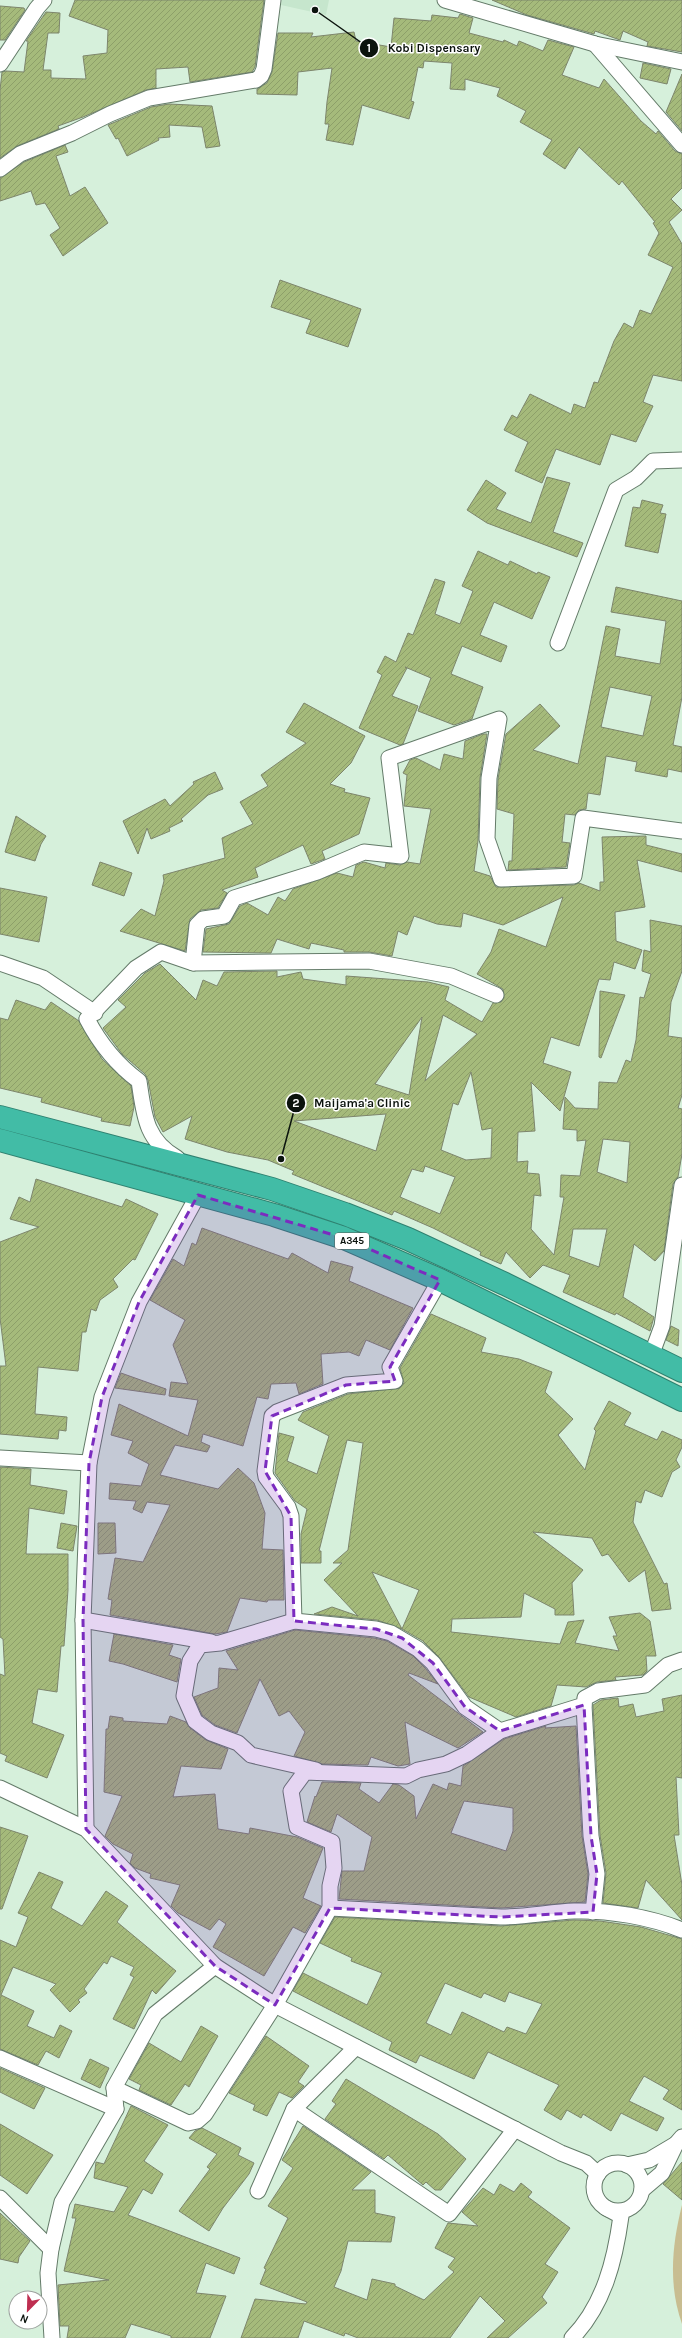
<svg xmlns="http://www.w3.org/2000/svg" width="682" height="2338" font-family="Karla,sans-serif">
<defs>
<pattern id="building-hatch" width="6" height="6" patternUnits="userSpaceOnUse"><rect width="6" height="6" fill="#a5ba7b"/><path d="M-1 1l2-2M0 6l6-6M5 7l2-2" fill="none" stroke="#8d9f69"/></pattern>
</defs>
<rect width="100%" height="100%" fill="#d6f0db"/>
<polygon fill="#c6e6cd" points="282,0 329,0 326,15 281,5"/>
<path fill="#c8bd91" d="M682,2205V2324C668,2284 672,2245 682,2205Z"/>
<g fill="url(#building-hatch)" stroke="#7d856c" fill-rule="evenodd">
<polygon points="75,0 264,0 255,67 252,72 190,82 188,67 156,69 156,88 146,90 83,117 58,126 59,129 17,146 0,158 0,90 2,72 6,71 24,72 28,41 26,41 46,12 60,13 59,33 48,33 43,70 51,70 51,78 86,79 83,56 107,53 108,30 69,16"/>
<polygon points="492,0 682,0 682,52 647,46 648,42 623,31 620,40 595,31 594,34 527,15"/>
<polygon points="0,6 24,8 25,10 5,40 0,40"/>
<polygon points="460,14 473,18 469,33 503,42 504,40 517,46 519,41 543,51 548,40 574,47 562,75 599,88 604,79 641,121 656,134 658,131 675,151 682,154 682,188 671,199 682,210 669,222 682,244 682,381 653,375 643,402 653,406 636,442 611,434 600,465 556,449 542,483 515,471 528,442 504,430 512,415 517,418 530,394 571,414 574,404 585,408 594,382 598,383 614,341 624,323 633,328 640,310 651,314 673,267 648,255 659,233 653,223 655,222 622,181 619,185 579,147 565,169 543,154 552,140 520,122 526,111 497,96 500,88 465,79 465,90 450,89 452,63 424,61 423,68 418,67 411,101 414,102 409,119 362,105 353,145 326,140 329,124 325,124 327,102 332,68 298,72 297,95 257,94 257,89 267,83 272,72 278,33 313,33 311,37 354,32 356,41 391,47 394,18 431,21 432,15 458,18"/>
<polygon points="643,63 671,69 667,84 640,78"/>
<polygon points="682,74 682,131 666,112"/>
<polygon points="169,104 212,106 220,146 206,148 202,127 169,125 170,137 158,138 159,140 127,156 118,138 116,139 108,125 151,107"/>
<polygon points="65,145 68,152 56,156 70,196 85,187 108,223 63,256 50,235 60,228 45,203 36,205 31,191 0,201 0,178 24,162"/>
<polygon points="280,280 361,309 348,347 306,333 311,320 271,307"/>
<polygon points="547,477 570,483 553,532 583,543 577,557 487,523 467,510 486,480 506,493 496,509 531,523"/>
<polygon points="642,500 663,505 660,513 666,514 658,553 625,546 633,507 640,508"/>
<polygon points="478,551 508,565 510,561 537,574 538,572 550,577 532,619 494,602 480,635 507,646 501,662 462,646 451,674 483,687 472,719 454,725 418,711 431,678 405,667 407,668 392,696 418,706 403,744 400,745 359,728 382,675 377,672 385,656 396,662 408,633 413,635 435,579 445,582 435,614 460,624 473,591 462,586"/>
<path d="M616,587L682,601V697L673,745L682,747V772L668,769L667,777L635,771L637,762L606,756L600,795L588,793L586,809L579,810L575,815L565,814L562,842L570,843L566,867L508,870L509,861H512L514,814L497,809L498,779L506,734L540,704L560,726L533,750L578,764L606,626L620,629L615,656L660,664L666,621L611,612ZM610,687L652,696L643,736L601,727Z"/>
<polygon points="304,703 365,736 351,763 330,784 345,789 344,792 370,798 359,834 322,851 325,859 311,864 303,845 255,868 258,877 222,890 227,893 218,908 201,910 190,919 185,951 120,931 141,909 155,916 164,881 163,875 225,858 222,838 253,824 240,802 268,786 261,775 306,743 286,732"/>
<path d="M483,734H487L480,778L478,841L474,871L490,876L496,887L574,885L579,883L600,891V882H604L602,837L646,836V845L682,854V872L637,860L645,907L615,912L616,941L642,950L635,969L614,962L610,980L599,979L579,1046L551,1037L543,1063L571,1072L560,1111L531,1082L535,1131L518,1132L517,1162L528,1161L527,1173L539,1174L541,1196L534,1195L531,1229L554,1255L564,1197H560L561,1175L580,1176L586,1140L577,1141V1130L563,1129L565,1097L575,1108L598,1109L599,1082L617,1083L626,1060L631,1062L636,1040L640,997L644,998L651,974L642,971L644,950L651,952L650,920L682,926V971L671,1002L668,1036L682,1038V1095L678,1108L682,1109V1154L678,1177L673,1184L664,1251L655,1261L634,1244L623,1297L654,1317L650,1331L616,1313L615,1315L563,1292L570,1275L543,1265L530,1278L506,1252L501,1264L480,1255L481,1252L433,1228L394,1211L392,1215L292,1174L294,1171L268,1160L227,1152L185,1139L192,1116L163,1132L155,1117L148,1080L145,1074L122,1054L103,1028L126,1007L118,1000L145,973L160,964L196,1000L203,980L217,986L224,972L277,971V977L301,972L303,979L346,985V976L428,982L449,987L445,1000L482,1022L493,1003L501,1002L504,998L503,989L477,974L491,952L499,929L546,947L563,897L503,925L463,913L461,927L437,924L414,916L407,935L398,931L392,956L369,952H344V950L311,943L309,949L277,939L271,953L203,952L206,929L229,924L240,906L247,903L268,915L278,897L285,901L293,889L337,873L353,877L356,865L364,862L385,868L386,863L400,865L407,862L420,864L431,809L404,806L407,775L403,773L410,760L416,758L440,770L444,754L463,759L465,741ZM443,1015L477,1034L425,1081ZM422,1017L409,1095L375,1084ZM471,1072L482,1130L492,1128L491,1158L466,1160L441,1150L453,1103L458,1105ZM386,1114L376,1151L294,1121ZM603,1139L630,1142L627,1183L597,1172ZM425,1166L455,1177L440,1214L400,1197L412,1169L423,1172ZM573,1229H607L599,1267L569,1256Z"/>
<polygon points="215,772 223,789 208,795 181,819 183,821 169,828 170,831 151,839 147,828 138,854 123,821 165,799 170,806 194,784 193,782"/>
<polygon points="16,816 46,836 41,844 35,861 5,852"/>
<polygon points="100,862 132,873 124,896 92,885"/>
<polygon points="0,888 47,897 39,942 0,934"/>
<polygon points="600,991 625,995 601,1058 599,1057"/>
<polygon points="16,1000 45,1010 51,1002 79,1021 102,1059 131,1086 134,1107 130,1126 101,1121 102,1118 41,1102 42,1098 0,1088 0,1018 8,1020"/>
<polygon points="36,1179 122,1207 126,1199 158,1214 135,1260 133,1259 113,1279 118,1287 100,1300 96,1311 91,1309 86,1332 82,1332 78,1371 38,1367 35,1414 67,1417 66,1431 59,1430 58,1439 0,1434 0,1366 6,1366 0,1318 0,1242 39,1227 10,1219 19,1197 30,1202"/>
<polygon points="202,1228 288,1259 292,1253 328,1273 331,1261 353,1267 349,1281 413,1308 390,1350 366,1340 359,1356 349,1352 321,1354 323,1384 299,1394 296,1383 271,1384 268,1399 257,1397 243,1446 203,1434 201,1442 210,1446 207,1452 175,1445 160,1475 218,1489 238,1468 254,1483 265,1513 262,1549 283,1550 284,1600 268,1600 267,1602 240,1598 227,1632 215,1634 110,1615 112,1600 108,1599 115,1558 143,1562 170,1505 147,1502 142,1513 133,1509 136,1501 109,1499 110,1483 141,1486 149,1464 128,1453 133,1441 111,1435 119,1404 188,1436 198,1400 169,1396 171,1382 188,1384 173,1345 185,1320 150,1300 173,1259 184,1266 192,1243 196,1245"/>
<polygon points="431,1314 486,1338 481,1352 519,1359 552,1372 545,1392 573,1419 558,1435 585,1470 596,1431 594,1429 609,1401 631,1413 624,1425 657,1440 662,1431 682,1440 682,1447 676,1460 680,1467 672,1472 662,1497 645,1490 641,1503 636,1501 633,1522 664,1584 667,1583 671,1609 652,1611 645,1570 629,1582 608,1554 602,1556 592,1538 533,1532 583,1570 572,1583 574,1615 555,1615 555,1609 524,1593 521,1617 452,1619 451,1632 560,1644 568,1622 584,1620 575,1643 619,1651 613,1636 617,1636 609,1617 640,1613 650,1621 656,1656 646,1656 647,1671 643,1675 615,1677 616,1680 597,1682 586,1687 557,1685 551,1706 516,1717 469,1697 439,1657 423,1641 402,1629 419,1590 372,1572 402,1629 377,1620 314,1614 332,1607 358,1616 324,1580 342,1563 333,1563 348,1550 363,1443 347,1440 319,1551 321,1551 321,1563 301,1563 301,1534 307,1509 295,1501 275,1473 279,1433 294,1437 287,1461 317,1474 329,1436 298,1420 303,1412 348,1394 400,1388 404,1383 400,1368"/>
<polygon points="671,1326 679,1330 678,1346 666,1340"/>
<polygon points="121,1373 166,1389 165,1395 115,1388"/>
<polygon points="0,1467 31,1469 30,1485 67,1491 64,1514 29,1508 26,1554 68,1554 68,1590 64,1646 61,1646 57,1692 38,1689 32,1723 64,1735 47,1778 5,1761 7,1756 0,1753 0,1674 5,1676 3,1639 0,1637"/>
<polygon points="61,1523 77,1526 73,1551 57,1548"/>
<polygon points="98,1523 115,1523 116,1553 98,1554"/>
<polygon points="295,1630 374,1638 387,1641 413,1656 426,1669 438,1684 409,1673 408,1675 483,1732 458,1748 405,1722 410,1764 398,1766 371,1757 368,1765 322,1764 294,1756 305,1732 289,1711 279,1716 260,1679 237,1733 215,1725 202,1715 194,1697 218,1688 219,1668 238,1670 226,1651"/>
<polygon points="114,1634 173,1645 169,1655 181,1659 177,1682 123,1664 109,1661"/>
<polygon points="682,1695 682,1778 676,1777 679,1835 674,1835 682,1885 682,1920 646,1880 638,1908 603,1903 606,1873 600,1835 593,1705 601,1700 618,1698 619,1707 633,1704 636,1717 664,1711 662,1699"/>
<polygon points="110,1716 123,1718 123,1721 167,1724 170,1716 186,1722 190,1728 206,1740 228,1749 221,1769 181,1766 173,1797 215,1794 218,1829 249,1834 250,1828 297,1837 323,1848 303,1898 321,1906 305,1933 293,1927 264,1976 213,1947 226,1924 219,1919 210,1930 178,1913 171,1906 180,1885 150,1878 151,1874 135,1868 130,1863 133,1854 113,1844 105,1836 122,1796 104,1792 106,1729 108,1729"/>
<path d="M546,1726L545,1728L576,1726L582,1836L588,1874L585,1902L501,1908L339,1899L342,1871H364L372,1837L337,1814L331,1832L307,1822L315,1796L316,1797L322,1782L361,1783L359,1789L379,1803L393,1784L399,1785L414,1796L416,1819L433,1784L447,1790L449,1783L461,1786L463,1766L504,1739ZM464,1801L513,1808V1831L506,1851L451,1833Z"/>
<polygon points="0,1827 28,1836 2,1909 0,1909"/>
<polygon points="39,1872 63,1882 51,1908 82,1926 106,1891 128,1906 117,1922 176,1971 156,1994 152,1990 134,2029 113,2019 134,1977 130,1975 134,1967 111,1956 107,1964 104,1962 84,1989 87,1993 78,2000 80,2002 70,2012 50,1990 56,1984 13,1967 1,1995 34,2011 27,2026 54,2038 60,2025 72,2031 59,2058 46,2051 38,2065 0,2049 0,1940 16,1947 28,1917 18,1913"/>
<path d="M335,1917L501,1926L574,1920L600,1921L641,1927L682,1939V2110L663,2099L669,2090L644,2076L629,2101L664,2118L657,2131L621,2113L611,2131L583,2114L581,2118L567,2110L561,2120L544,2110L559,2085L488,2052L474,2079L420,2055L416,2063L389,2050L392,2042L293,1991L303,1973L367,2005L382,1973L351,1961L352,1958L320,1943ZM445,1983L481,1998L484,1993L505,2002L509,1992L542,2004L526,2034L507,2027L504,2032L462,2012L451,2035L426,2023Z"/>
<polygon points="201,2026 218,2036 189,2087 185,2084 171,2105 139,2090 141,2085 129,2079 149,2043 181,2062"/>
<polygon points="266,2036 309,2066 298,2082 304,2086 292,2098 279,2092 267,2116 253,2110 255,2105 229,2093"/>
<polygon points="90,2059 109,2068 100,2088 81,2079"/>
<polygon points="0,2068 45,2088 34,2109 0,2092"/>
<polygon points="346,2079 438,2134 466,2159 441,2190 435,2190 426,2182 423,2185 388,2155 384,2159 325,2119 336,2104 332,2101"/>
<polygon points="131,2106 168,2125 144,2161 163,2174 152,2194 143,2189 128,2215 240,2258 234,2274 206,2263 196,2293 226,2296 210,2338 171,2338 171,2336 131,2324 125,2338 67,2338 69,2326 60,2326 58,2285 109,2280 64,2271 76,2218 72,2218 75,2204 114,2212 128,2187 94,2178 96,2162 104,2164"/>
<polygon points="0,2124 53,2155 27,2194 0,2175"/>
<polygon points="303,2126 371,2172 352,2190 375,2190 375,2213 395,2217 391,2242 348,2241 341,2271 334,2287 367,2300 372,2279 395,2284 395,2286 424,2300 454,2272 448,2267 455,2258 435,2248 448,2223 478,2226 462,2212 483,2188 494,2195 500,2184 514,2192 521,2183 532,2192 528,2197 570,2228 545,2264 558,2272 542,2297 547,2303 508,2338 487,2338 505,2321 480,2296 450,2338 358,2338 345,2333 344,2336 304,2321 298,2338 241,2338 255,2299 306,2304 307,2302 260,2284 266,2269 264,2268 288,2218 268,2206 293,2168 282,2160"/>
<polygon points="202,2128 241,2148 238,2155 254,2163 249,2174 223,2208 209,2231 179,2211 210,2169 207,2167 217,2154 189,2138 195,2131"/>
<polygon points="682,2162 682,2200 663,2184"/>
<polygon points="0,2213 30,2241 19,2257 18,2263 0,2259"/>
</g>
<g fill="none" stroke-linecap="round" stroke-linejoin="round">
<defs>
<g id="street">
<polyline points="445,0 595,44 682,62"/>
<polyline points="595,44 682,145"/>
<polyline points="0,64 37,8 44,0"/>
<polyline points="0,169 20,154 72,133 110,114 149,98 256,80 261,76 264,69 273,0"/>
<polyline points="558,643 616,490 636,478 653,461 682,460"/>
<polyline points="0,963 43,978 95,1013"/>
<polyline points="193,963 369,961 451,976 496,995"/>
<path d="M177,1158C145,1140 144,1114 139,1081C116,1064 100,1044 87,1019L136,968L161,952L193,963L197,925L203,919L224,916L234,898L317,872L364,852L401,856L389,758L499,719L489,778L487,839L501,879L574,876L583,818L682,831"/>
<polyline points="651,1356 662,1326 682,1185"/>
<polyline points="0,1458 89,1463"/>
<polyline points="83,1620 211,1642"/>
<polyline points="294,1621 291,1516 288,1507 266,1477 265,1471 272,1416 277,1412 346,1385 395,1381 390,1367 440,1280"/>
<polyline points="584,1705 591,1836 597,1874 593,1912"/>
<polyline points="316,1770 251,1755 238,1743 211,1733 195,1721 184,1696 190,1661 200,1645 220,1643 294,1621 376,1629 391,1633 418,1649 433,1663 465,1707 500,1731"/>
<polyline points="0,1788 86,1829 215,1966 275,2005 561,2153 586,2163 598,2174"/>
<polyline points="86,1829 83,1620 89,1463 102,1397 139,1302 198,1195"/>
<path d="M330,1908L501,1917C526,1917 550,1912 574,1911C609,1910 650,1917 682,1930"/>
<polyline points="0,2058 116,2109"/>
<polyline points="114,2088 188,2123 197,2121 205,2114 275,2005 330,1908 330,1886 334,1868 332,1842 297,1827 291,1791 305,1772 406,1776 418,1770 446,1764 467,1754 500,1731 584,1705 585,1698 598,1691 645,1685 668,1665 682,1660"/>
<polyline points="294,2109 449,2214 515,2129"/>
<circle cx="618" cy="2187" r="24"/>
<polyline points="627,2165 649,2160 676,2144"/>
<polyline points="642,2190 662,2173 676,2144 682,2137"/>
<polyline points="258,2191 294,2109 356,2047"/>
<polyline points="0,2198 51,2249"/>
<polyline points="52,2338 48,2273 51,2249 62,2202 116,2109 114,2088 155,2014 215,1966"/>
<path d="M572,2338C604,2305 615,2260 621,2216L606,2208"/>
</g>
<g id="highway">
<polyline points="0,1117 272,1189 345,1214 408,1239 505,1284 682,1371"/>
<polyline points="0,1140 274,1215 344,1238 440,1280 682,1400"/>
</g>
</defs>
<use href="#street" stroke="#647b69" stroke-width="17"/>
<use href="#highway" stroke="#2f8170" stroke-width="24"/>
<use href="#street" stroke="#fff" stroke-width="15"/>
<use href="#highway" stroke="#42bca6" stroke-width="22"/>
</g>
<path fill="#7b2cbf" fill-opacity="0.2" stroke="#7b2cbf" stroke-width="3" stroke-dasharray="8 5" stroke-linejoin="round" d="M198,1195L344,1238L440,1280L390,1367L395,1381L346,1385L272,1416L265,1471L291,1516L294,1621L376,1629L402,1638L433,1663L465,1707L500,1731L584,1705L591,1836L597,1874L593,1912L501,1917L330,1908L275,2005L215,1966L86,1829L83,1620L89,1463L102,1397L139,1302Z"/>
<g text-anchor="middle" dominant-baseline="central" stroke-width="3" stroke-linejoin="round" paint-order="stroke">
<rect fill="#fff" stroke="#545a56" stroke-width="1" x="335" y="1233" width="34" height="16" rx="3"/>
<g font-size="10" font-weight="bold" fill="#0b130d">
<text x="352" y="1241">A345</text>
</g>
</g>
<path fill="none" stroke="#0b130d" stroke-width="1.5" d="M315 10L369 48M281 1159L296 1103"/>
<g fill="#0b130d" stroke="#fff" stroke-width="1.5">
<circle cx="315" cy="10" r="4"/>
<circle cx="281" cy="1159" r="4"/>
<circle cx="369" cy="48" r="10"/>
<circle cx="296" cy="1103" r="10"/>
</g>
<g font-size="12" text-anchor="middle" font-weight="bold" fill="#fff">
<text x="369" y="52">1</text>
<text x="296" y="1107">2</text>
</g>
<g font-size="12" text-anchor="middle" font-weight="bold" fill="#0b130d" stroke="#fff" stroke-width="3" stroke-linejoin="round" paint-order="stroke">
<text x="434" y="52">Kobi Dispensary</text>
<text x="362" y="1107">Maijama'a Clinic</text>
</g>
<g transform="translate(28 2310) rotate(203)"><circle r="19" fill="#ffffff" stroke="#9da19e"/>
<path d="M0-3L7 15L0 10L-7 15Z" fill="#be2e50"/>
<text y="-6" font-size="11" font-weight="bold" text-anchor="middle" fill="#0b130d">N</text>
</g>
</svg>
